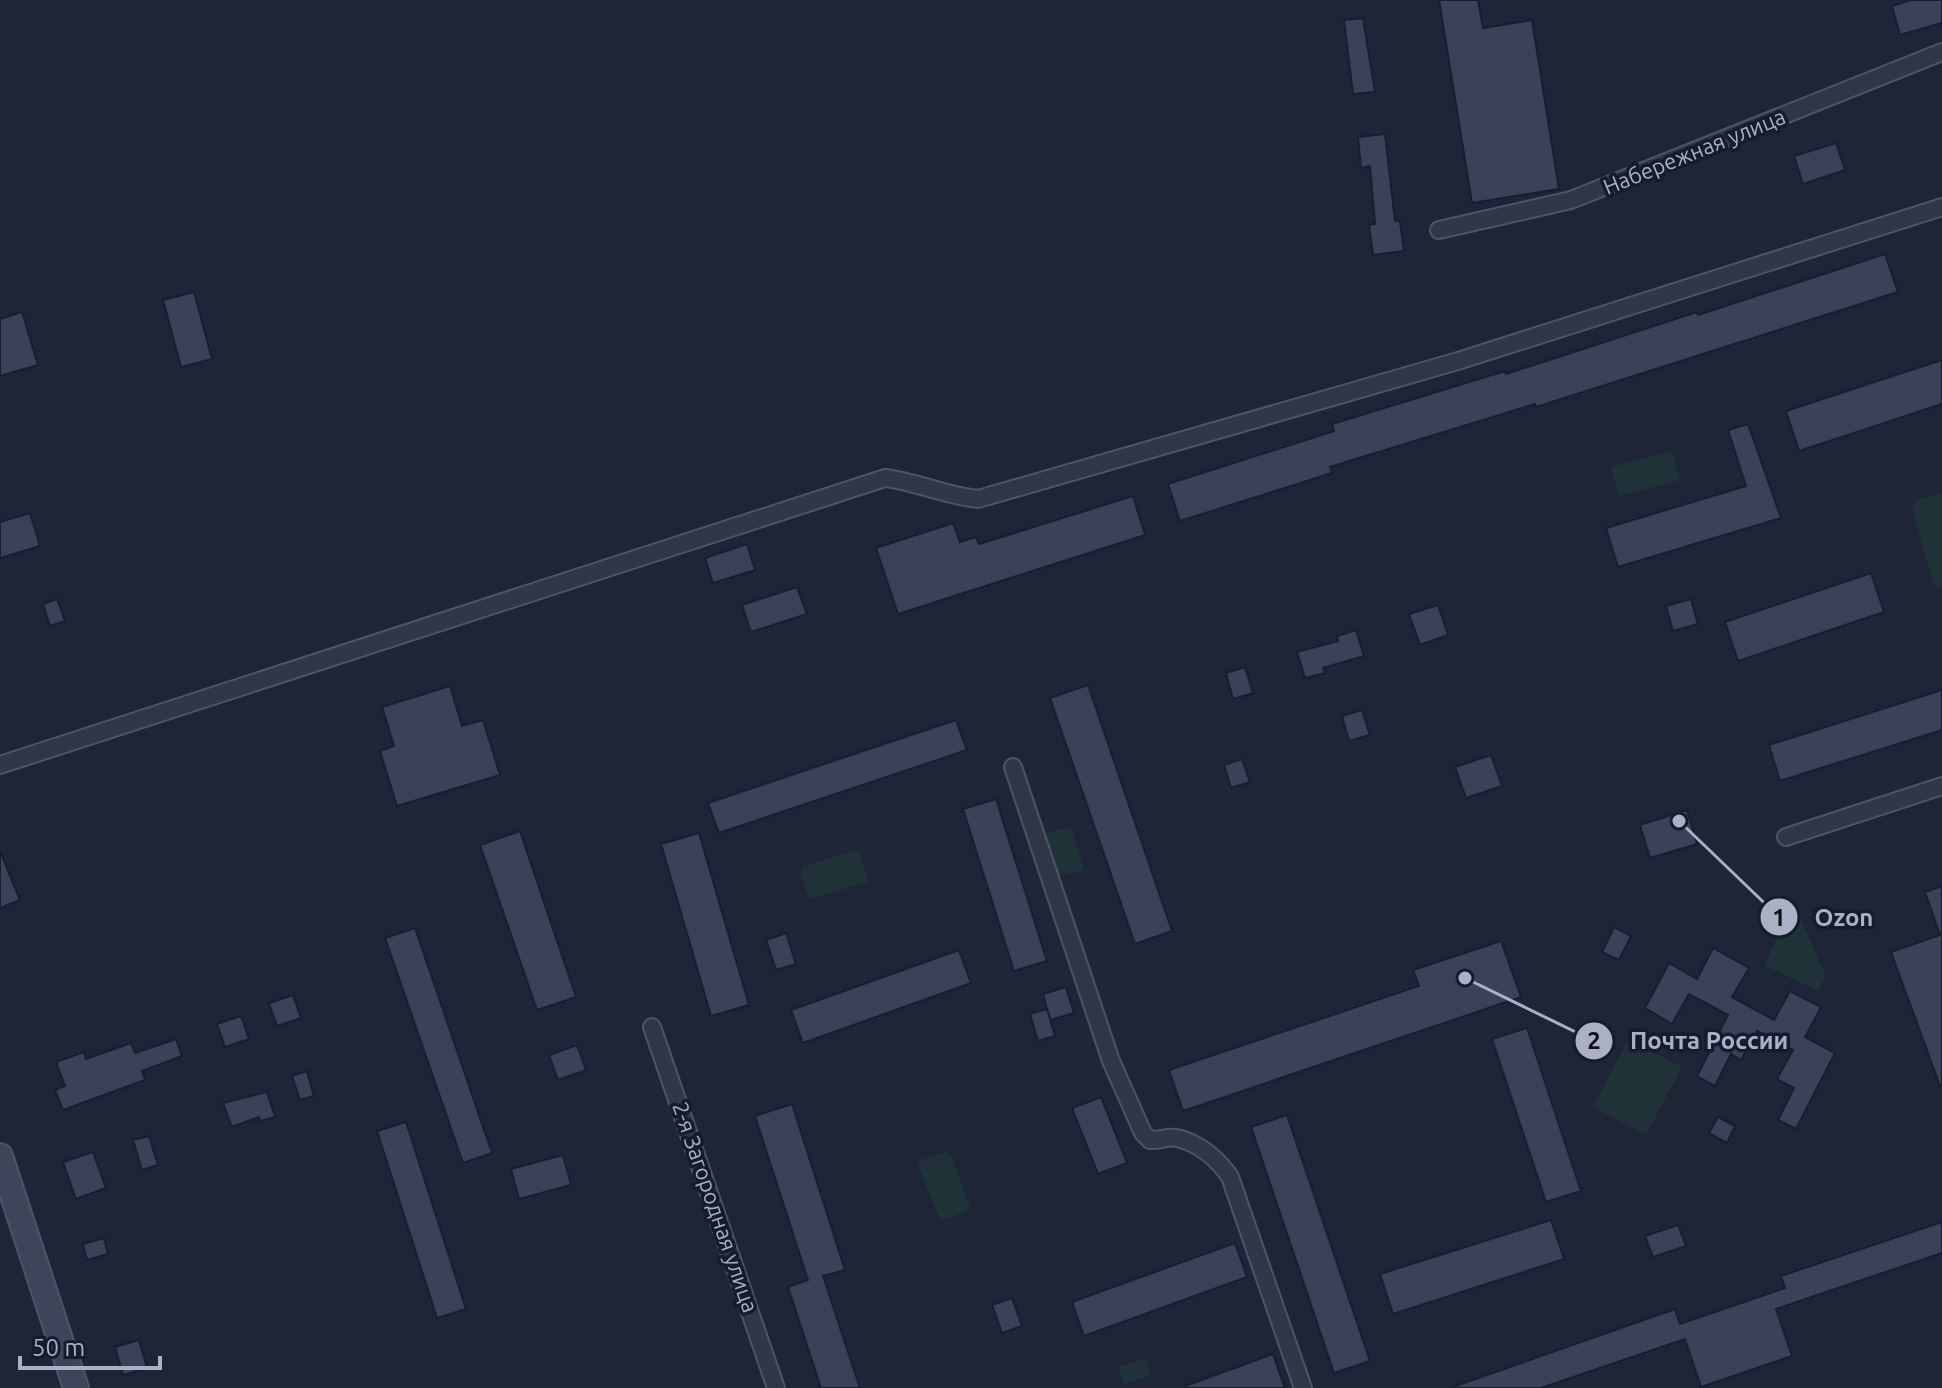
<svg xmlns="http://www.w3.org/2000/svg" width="1942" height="1388" font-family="Ubuntu,sans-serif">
<rect width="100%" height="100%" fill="#1d2537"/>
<g fill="#1f3238">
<polygon points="1672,451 1680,480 1619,496 1611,467"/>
<polygon points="1942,493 1942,588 1941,588 1933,584 1912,509 1916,500"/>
<polygon points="1071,826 1084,869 1059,877 1045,834"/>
<polygon points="855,850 860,852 868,882 809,899 800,876 802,867"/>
<polygon points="1794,904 1826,976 1818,991 1764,965"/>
<polygon points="1628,1040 1682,1067 1646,1135 1593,1107"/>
<polygon points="945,1152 952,1158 970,1206 965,1212 941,1221 918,1166 921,1160"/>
<polygon points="1146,1358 1151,1375 1124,1384 1118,1367"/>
</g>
<g fill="#394258" stroke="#191e2e" stroke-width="2">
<polygon points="1439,0 1478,0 1483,28 1532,20 1559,189 1472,203"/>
<polygon points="1911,0 1942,0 1942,23 1900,35 1892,6"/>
<polygon points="1363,18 1375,92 1353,94 1344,20"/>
<polygon points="1385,134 1395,221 1400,221 1404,251 1373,255 1369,225 1375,224 1370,166 1361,168 1358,137"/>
<polygon points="1836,143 1845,170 1803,184 1794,156"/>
<polygon points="1885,254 1898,292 1536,407 1535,404 1330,467 1332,473 1180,521 1168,484 1334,431 1332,424 1505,371 1506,374 1697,312 1698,315"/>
<polygon points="194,292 212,359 181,367 163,300"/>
<polygon points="22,312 38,365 0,376 0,319"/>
<polygon points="1942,360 1942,404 1799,451 1786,411"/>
<polygon points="1748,424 1781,518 1618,567 1606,528 1746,486 1728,430"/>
<polygon points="1133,496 1145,535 898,614 876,548 953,523 960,542 976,537 979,544"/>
<polygon points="30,513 40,546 0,558 0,522"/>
<polygon points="747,544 755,570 713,583 705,558"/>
<polygon points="1871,573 1884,612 1738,661 1725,622"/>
<polygon points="797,587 807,614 751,632 742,605"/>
<polygon points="57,599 65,621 50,626 43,604"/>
<polygon points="1691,599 1698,624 1673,631 1666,606"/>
<polygon points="1438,605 1448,635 1420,645 1409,614"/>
<polygon points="1356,630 1364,656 1323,668 1325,673 1305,678 1297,652 1338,641 1337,636"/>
<polygon points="1245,667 1253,693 1233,699 1226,673"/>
<polygon points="1088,685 1172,931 1135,944 1050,698"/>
<polygon points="450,686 462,726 483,720 500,775 397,806 380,751 394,746 382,707"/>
<polygon points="1942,690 1942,730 1780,781 1769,745"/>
<polygon points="1362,710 1370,735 1349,741 1342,716"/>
<polygon points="956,720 967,750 719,833 708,803"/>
<polygon points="1491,755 1502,786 1466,798 1455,767"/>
<polygon points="1242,759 1250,782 1231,788 1224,765"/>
<polygon points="996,799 1047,961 1014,971 963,809"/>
<polygon points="1687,810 1697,844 1650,858 1640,825"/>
<polygon points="520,831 576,997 537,1010 480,845"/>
<polygon points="699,833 749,1005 711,1016 661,844"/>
<polygon points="0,851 20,900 0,908"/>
<polygon points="1942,886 1942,1085 1940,1086 1891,952 1940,935 1925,892"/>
<polygon points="1614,927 1631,936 1619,960 1602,952"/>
<polygon points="415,928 492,1153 463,1163 385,938"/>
<polygon points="786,933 796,964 776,970 766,940"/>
<polygon points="1501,941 1521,997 1183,1111 1169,1070 1419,986 1413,970"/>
<polygon points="1713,948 1749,968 1732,997 1774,1020 1790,991 1821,1007 1805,1037 1835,1053 1796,1129 1778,1120 1794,1088 1777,1079 1793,1050 1757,1031 1741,1060 1731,1054 1715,1086 1697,1076 1728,1015 1689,994 1672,1024 1645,1008 1669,963 1697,979"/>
<polygon points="959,950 971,983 803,1043 791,1010"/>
<polygon points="1066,987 1074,1013 1050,1020 1043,994"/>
<polygon points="293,995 301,1018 277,1026 269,1003"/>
<polygon points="1047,1009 1055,1036 1038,1041 1030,1014"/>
<polygon points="241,1016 249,1039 225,1047 217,1024"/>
<polygon points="1527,1028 1581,1191 1546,1202 1492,1039"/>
<polygon points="176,1039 182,1056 142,1071 145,1080 63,1110 55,1090 65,1086 56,1062 84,1052 86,1059 131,1043 135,1053"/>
<polygon points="577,1045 586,1070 558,1080 549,1055"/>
<polygon points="307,1071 314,1096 300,1100 292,1076"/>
<polygon points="267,1092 275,1117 260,1121 259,1117 232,1127 223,1103"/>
<polygon points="1101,1097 1127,1163 1098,1174 1072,1108"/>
<polygon points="792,1104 845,1270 823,1276 860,1388 821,1388 788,1287 808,1280 755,1116"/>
<polygon points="1287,1115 1370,1361 1334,1373 1251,1127"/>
<polygon points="1718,1117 1735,1126 1727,1143 1709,1133"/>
<polygon points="406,1122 466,1309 437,1318 377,1131"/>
<polygon points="149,1136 158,1165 142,1170 133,1140"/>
<polygon points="93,1152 106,1188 76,1199 63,1162"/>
<polygon points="563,1155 571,1185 519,1199 511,1169"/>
<polygon points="1551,1220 1564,1259 1393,1314 1380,1274"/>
<polygon points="1942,1222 1942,1253 1776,1309 1792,1356 1701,1387 1685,1339 1541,1388 1450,1388 1675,1309 1680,1324 1785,1288 1781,1276"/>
<polygon points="1678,1225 1686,1246 1653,1257 1645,1236"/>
<polygon points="104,1238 108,1254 87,1260 83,1244"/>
<polygon points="1235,1243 1247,1277 1084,1336 1072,1302"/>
<polygon points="1012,1298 1022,1326 1002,1333 992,1305"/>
<polygon points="139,1340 147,1368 123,1375 115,1347"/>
<polygon points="1273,1354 1285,1388 1185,1388 1185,1386"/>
</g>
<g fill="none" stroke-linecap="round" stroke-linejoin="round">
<defs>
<g id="minor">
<polyline points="1439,230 1571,200 1942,52"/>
<path d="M0,765L885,478C918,482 946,496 978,499L1458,361L1942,207"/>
<path d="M1013,767L1111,1061L1143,1133L1150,1140C1159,1141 1168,1136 1177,1138C1199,1143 1218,1159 1230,1177L1303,1388"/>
<polyline points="1786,837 1942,786"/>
<polyline points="652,1027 776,1388"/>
</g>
<polyline id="secondary" points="0,1156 76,1388"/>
</defs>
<use href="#minor" stroke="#4e5466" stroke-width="20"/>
<use href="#secondary" stroke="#4e5466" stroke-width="28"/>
<use href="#minor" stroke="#313747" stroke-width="16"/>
<use href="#secondary" stroke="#3e455b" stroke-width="24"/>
</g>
<g text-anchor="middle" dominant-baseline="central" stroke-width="7" stroke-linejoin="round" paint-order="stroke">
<g font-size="22" fill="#aab1c5" stroke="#171c2c">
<text transform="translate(1694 151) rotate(-22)">Набережная улица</text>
<text transform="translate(716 1207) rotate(71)">2-я Загородная улица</text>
</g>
</g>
<path fill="none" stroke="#aab1c5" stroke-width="3" d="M1679 821L1779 917M1465 978L1594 1041"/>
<g fill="#aab1c5" stroke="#171c2c" stroke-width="3">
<circle cx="1679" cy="821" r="8"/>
<circle cx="1465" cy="978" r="8"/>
<circle cx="1779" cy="917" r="20"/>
<circle cx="1594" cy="1041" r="20"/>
</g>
<g font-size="24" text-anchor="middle" font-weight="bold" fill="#111">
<text x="1779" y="926">1</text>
<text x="1594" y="1049">2</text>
</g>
<g font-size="24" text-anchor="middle" font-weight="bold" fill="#aab1c5" stroke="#171c2c" stroke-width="7" stroke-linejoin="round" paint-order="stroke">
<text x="1844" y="926">Ozon</text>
<text x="1709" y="1049">Почта России</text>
</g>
<path d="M20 1356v12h140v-12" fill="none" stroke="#aab1c5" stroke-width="4"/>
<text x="32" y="1356" font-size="24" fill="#aab1c5" stroke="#171c2c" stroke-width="6" paint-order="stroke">50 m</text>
</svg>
